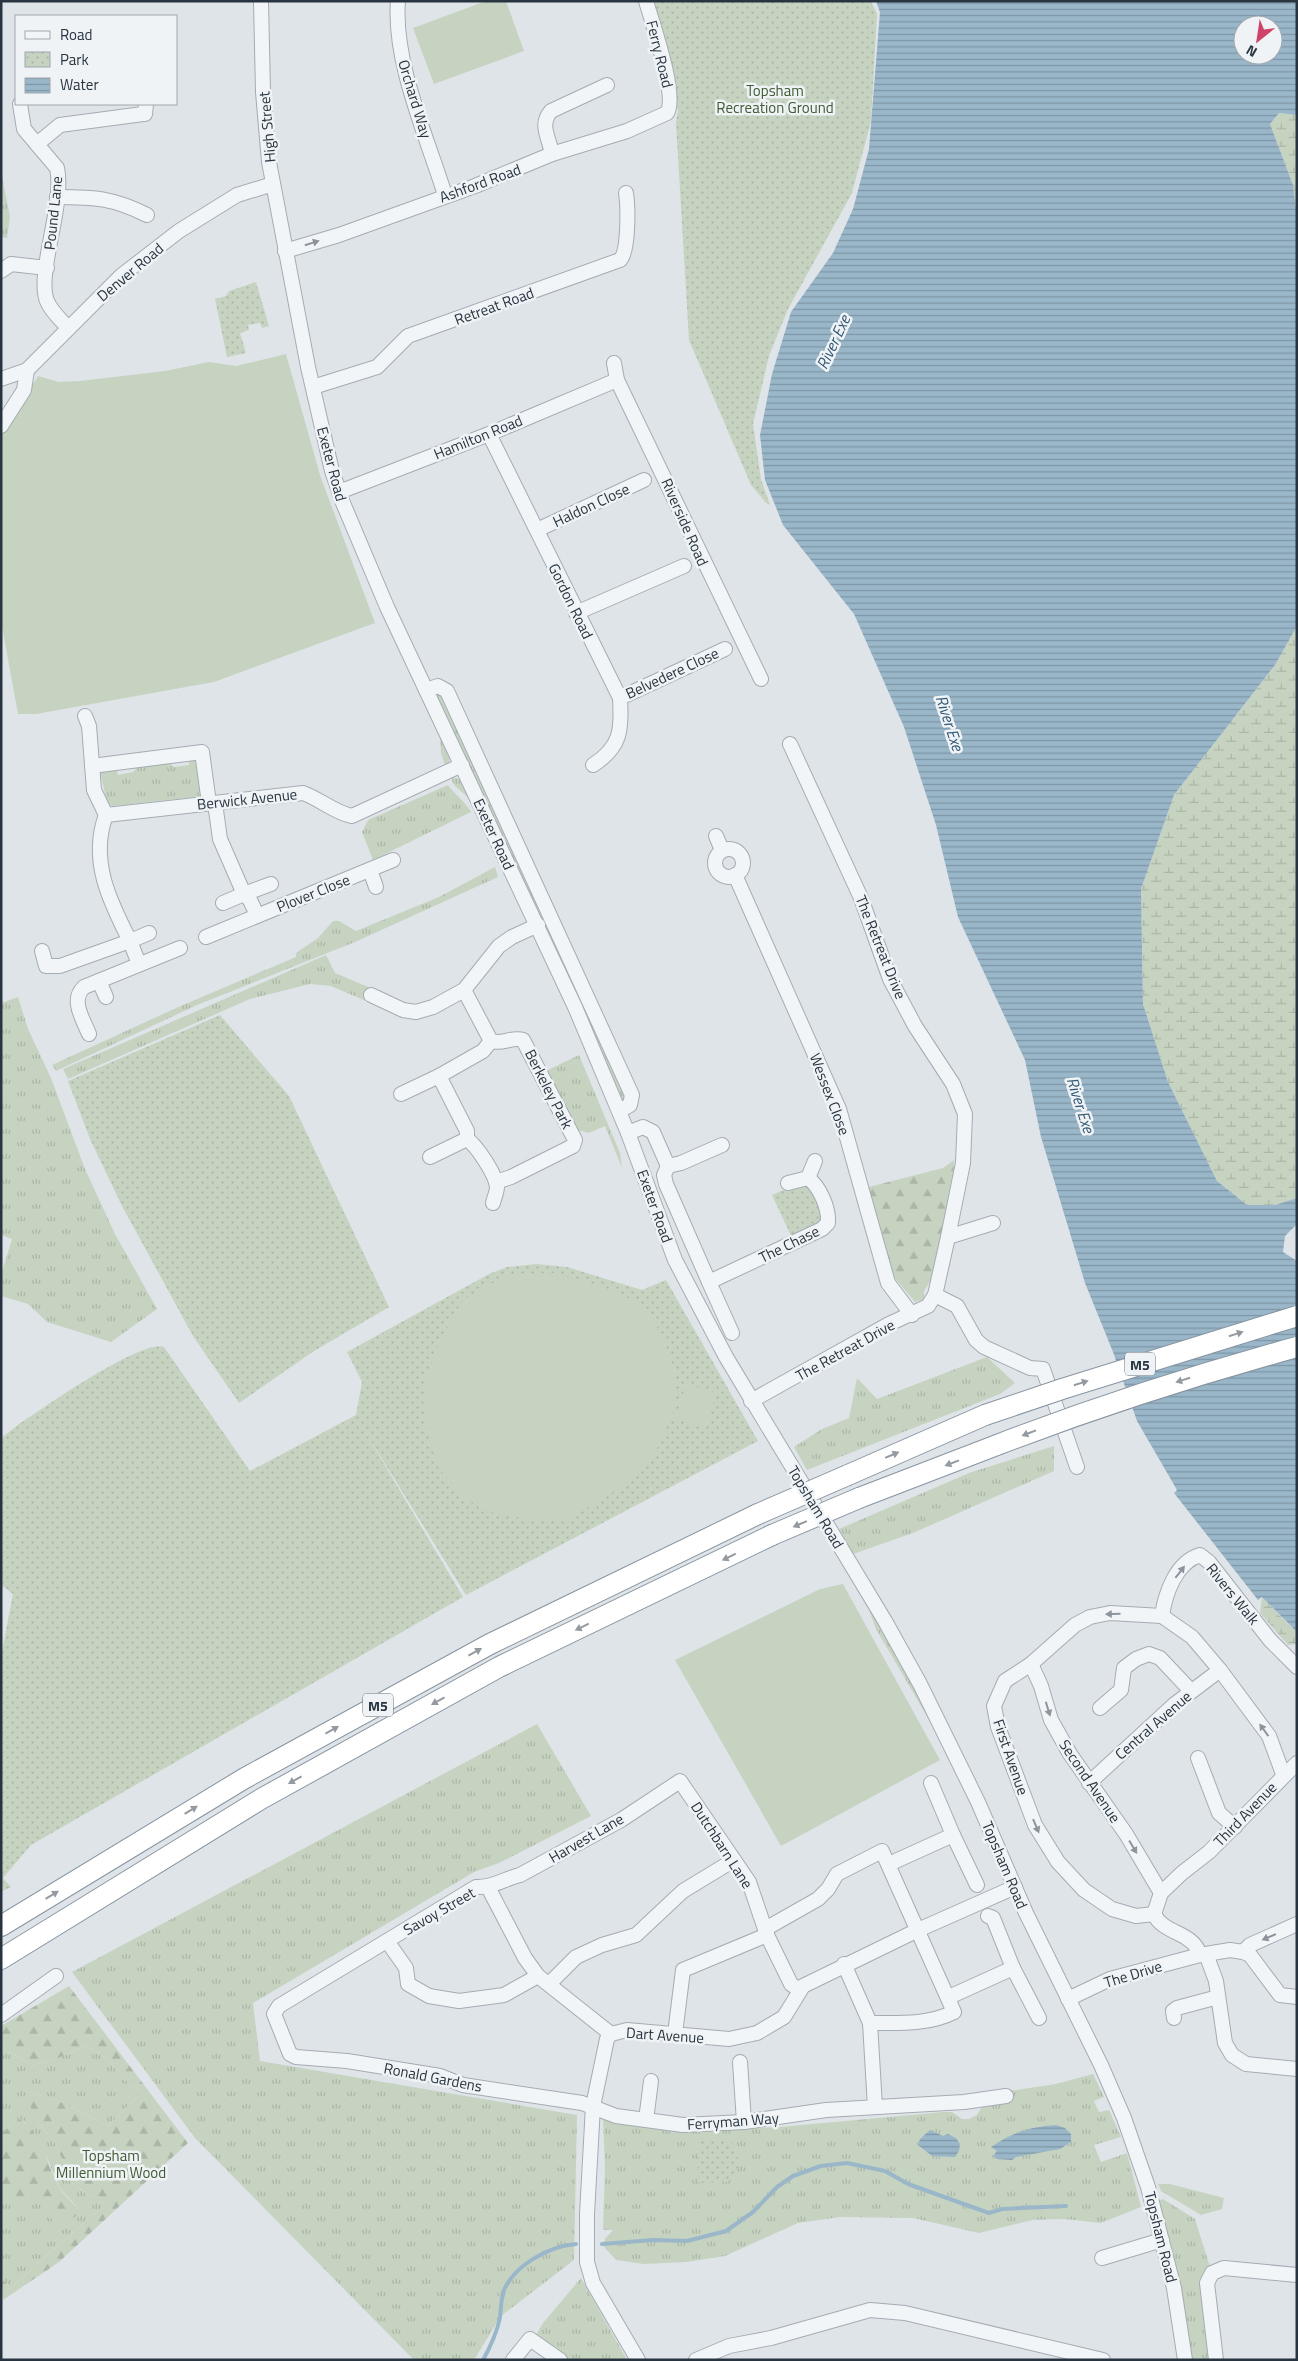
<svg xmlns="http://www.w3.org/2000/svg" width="1298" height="2361" font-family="'Titillium Web',sans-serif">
<defs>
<pattern id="grass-tufts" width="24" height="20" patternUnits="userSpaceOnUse" patternTransform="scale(1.25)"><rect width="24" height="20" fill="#c7d3c1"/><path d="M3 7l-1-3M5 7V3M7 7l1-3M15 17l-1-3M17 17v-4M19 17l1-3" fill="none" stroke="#abb6a7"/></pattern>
<pattern id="forest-firs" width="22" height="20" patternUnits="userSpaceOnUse" patternTransform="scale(1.25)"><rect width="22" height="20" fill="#c7d3c1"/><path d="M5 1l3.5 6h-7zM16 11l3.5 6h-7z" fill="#abb6a7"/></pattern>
<pattern id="wetland-marsh" width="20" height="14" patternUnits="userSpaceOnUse" patternTransform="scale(1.25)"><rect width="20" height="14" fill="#c7d3c1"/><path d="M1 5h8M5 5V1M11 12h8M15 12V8" fill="none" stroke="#abb6a7"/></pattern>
<pattern id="park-dots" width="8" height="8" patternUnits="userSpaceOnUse" patternTransform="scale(1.25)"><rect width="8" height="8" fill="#c7d3c1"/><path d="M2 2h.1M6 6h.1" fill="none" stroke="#abb6a7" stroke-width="1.8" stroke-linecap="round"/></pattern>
<pattern id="water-rules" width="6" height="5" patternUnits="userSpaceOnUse" patternTransform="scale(1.25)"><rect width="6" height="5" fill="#9ab7c9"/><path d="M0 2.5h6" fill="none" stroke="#7e96a5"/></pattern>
</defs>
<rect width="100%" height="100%" fill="#dfe4e9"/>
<g fill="url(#grass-tufts)">
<polygon points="1,171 10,217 7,238 1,237"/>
<polygon points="441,692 543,912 533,904 529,897 436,695"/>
<path d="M440,735C445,746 455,759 446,768L441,753Z"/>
<polygon points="198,756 204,796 112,806 107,803 100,771 116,768 118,775 133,772 139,766 169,763 174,767 189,765 189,757"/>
<polygon points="450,777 461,779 472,801 455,786"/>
<path d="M448,785C455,795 466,802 471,812L373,860L362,832L368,820Z"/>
<polygon points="495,867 498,877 355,942 197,1005 56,1071 52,1065 176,1008 296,957 296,953 318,938 333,921 339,921 356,931 439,897"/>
<polygon points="559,946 623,1086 626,1099 624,1101 621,1100 555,949"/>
<polygon points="326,955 335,973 373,989 366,1001 331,986 310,984 250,999 68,1079 63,1069"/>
<polygon points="18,997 28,1029 51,1078 85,1169 115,1234 157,1309 111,1342 47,1322 28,1304 1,1296 1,1275 12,1239 1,1235 1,1003"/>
<polygon points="579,1055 620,1153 622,1168 605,1126 589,1133 574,1129 546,1071"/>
<polygon points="987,1357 1015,1383 1000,1394 807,1470 794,1447 822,1429 849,1418 857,1378 877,1399"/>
<polygon points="1054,1446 1054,1471 913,1533 853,1554 839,1529 969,1473"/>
<polygon points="868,1607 937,1728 935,1730 876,1629"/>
<polygon points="537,1724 591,1816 499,1863 474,1872 253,2003 260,2061 577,2115 574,2260 501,2316 474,2360 414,2360 195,2138 72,1972"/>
<polygon points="86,2046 106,2058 139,2095 108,2126 64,2103 30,2092 37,2121 55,2143 73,2184 88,2195 102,2198 101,2209 66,2238 10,2289 1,2276 1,2197 35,2195 82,2213 59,2187 48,2160 24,2121 19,2119 1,2134 1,2048 33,2065 56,2059"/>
<polygon points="1093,2074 1104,2097 1094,2101 1099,2112 1109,2110 1121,2137 1094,2145 1101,2162 1127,2153 1141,2207 1101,2223 1064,2219 1033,2220 979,2233 913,2218 840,2217 798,2223 725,2256 687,2262 644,2264 616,2260 604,2247 605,2239 613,2230 603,2230 605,2168 603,2119 673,2132 780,2127 943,2112 952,2112 962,2119 969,2119 977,2115 983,2105 1009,2091 1056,2084"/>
<polygon points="1158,2184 1170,2184 1224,2198 1222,2209 1201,2215 1161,2191"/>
<polygon points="1163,2199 1195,2219 1210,2267 1211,2360 1190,2360 1158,2201"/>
<polygon points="581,2278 626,2358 623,2360 567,2360 536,2335 543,2323"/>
</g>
<g fill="url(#forest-firs)">
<polygon points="954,1160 953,1191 931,1280 924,1291 924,1299 915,1302 893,1276 865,1188 943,1168"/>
<polygon points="69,1986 188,2143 59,2262 3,2300 1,2276 10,2289 66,2238 101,2209 101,2198 88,2195 73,2184 55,2143 37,2121 28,2101 30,2092 64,2103 108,2126 139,2095 106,2058 86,2046 56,2059 33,2065 1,2048 1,2026"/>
<path d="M19,2119C40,2128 48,2168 59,2187C65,2196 75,2206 83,2213L56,2225L35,2196L1,2197V2134Z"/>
</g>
<g fill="url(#wetland-marsh)">
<polygon points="1279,113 1297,115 1297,218 1293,185 1270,124"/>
<polygon points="1297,626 1297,1198 1275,1205 1247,1205 1217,1181 1168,1082 1143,1004 1141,889 1174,795 1275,665"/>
<polygon points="1262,1597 1291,1627 1297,1626 1297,1644 1288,1645 1260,1613"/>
</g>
<g fill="url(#park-dots)">
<polygon points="650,1 871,1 877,14 871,121 852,193 788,309 769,356 753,424 761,479 770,505 766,503 751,485 689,340 676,123 678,109"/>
<polygon points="256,282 269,326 262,328 260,323 248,325 249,330 240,333 246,353 227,357 215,299 226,296 229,291"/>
<polygon points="220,1015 289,1096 389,1307 314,1351 239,1403 193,1336 122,1206 90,1139 68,1081"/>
<polygon points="799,1183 813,1189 824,1212 819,1226 792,1238 772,1195"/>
<path d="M536,1264L567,1267L642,1290L666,1280L758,1441L466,1595L364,1430L463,1597L31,1845L3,1878L11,1887L1,1892V1657L13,1594L1,1585V1438L18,1425C42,1409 141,1339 164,1347L250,1471L356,1415L362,1382L347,1352L489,1274L507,1267Z"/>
<polygon points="731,2140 741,2165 728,2182 699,2183 697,2160 700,2141"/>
</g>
<g fill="#c7d3c1">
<polygon points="486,1 506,1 524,51 434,84 413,28"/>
<polygon points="286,354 320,475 375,623 214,682 36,714 18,714 1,621 1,436 38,376 59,382 80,381 165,371 209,362 236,366"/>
<polygon points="554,1273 614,1291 645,1307 663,1337 676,1374 675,1408 657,1449 633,1480 567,1520 528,1519 489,1512 465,1498 439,1469 429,1440 423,1407 426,1380 438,1344 463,1300 482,1288 512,1274"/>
<polygon points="686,1384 716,1393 706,1428 676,1419"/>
<polygon points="843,1584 940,1760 781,1846 675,1660 820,1589"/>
</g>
<g fill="url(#water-rules)" fill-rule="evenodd">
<path d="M876,1H1297V115L1279,113L1270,124L1293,185L1297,218V626L1275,665L1174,795L1141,889L1143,1004L1168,1082L1217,1181L1247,1205H1275L1297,1198V1224L1285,1236L1283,1252L1297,1261V1632L1262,1597L1258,1600L1174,1493L1177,1490L1137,1421L1113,1352L1085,1283L1041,1137L1025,1060L958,917L936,825L904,727L854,614L783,525L765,480L760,435L772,374L791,312L833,253L853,209L869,149L880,12ZM1243,25H1273V55H1243Z"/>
<path d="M1056,2125L1065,2128L1071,2134V2142L1060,2149L1016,2157L1012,2160L997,2159L993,2156L997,2151L991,2147C1013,2132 1030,2127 1056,2125Z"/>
<polygon points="930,2130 943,2136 948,2134 956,2138 960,2144 959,2151 955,2157 932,2156 918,2145 920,2139"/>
</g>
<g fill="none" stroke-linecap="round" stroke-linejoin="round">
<g stroke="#9ab7c9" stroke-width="4">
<polyline points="602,2244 653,2240 687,2241 726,2231 753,2212 777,2187 793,2176 821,2166 847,2163 885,2171 908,2184 989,2213 1002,2209 1066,2206"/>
<path d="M483,2360C490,2348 498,2329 500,2317C501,2308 501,2299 504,2290C515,2265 549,2246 576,2244"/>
</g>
<defs>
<g id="minor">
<polyline points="261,1 263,92 269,162 308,367 332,471 343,503 387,607 575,1007 628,1133 675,1260 726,1357 885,1621 920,1684 978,1802 1026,1913 1101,2065 1124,2118 1148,2187 1174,2288 1185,2360"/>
<path d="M398,1C393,62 427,137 445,195"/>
<path d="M20,104L24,129L57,168C65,204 36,274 47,301C51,311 61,320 68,328"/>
<polyline points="37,144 60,125 143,114 145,114 146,104"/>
<path d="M552,154C549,137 539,125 551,111L607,85"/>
<path d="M57,197C95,197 113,198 147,215"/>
<path d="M285,251L339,235L475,186L552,154L627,131L667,113C678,96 652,22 646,1"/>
<polyline points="1,271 11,264 47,268"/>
<polyline points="614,363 617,380 761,679"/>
<polyline points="1,379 27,370 122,275 179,231 237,195 273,184"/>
<path d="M313,387L377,367L408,336L620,260C629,251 628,206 626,193"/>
<polyline points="1,426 24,390 27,370"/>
<path d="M489,434L620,698C622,730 621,747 593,765"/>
<polyline points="339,492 489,434 617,380"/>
<polyline points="537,530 644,480"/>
<polyline points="576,613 684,566"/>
<polyline points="426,690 438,686 447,691 632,1095 630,1105 619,1111"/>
<polyline points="620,698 725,649"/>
<polyline points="85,716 89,726 94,790 106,815"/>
<polyline points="790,744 861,898 890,979 915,1026 953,1084 965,1114 963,1163 948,1237"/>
<polyline points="92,766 202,752 209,803"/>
<polyline points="215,803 220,839 244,894 271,884"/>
<path d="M106,815L303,793C320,799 335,813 352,816L462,765"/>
<path d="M106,815C89,860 110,902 130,941L149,933"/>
<polyline points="716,836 722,850"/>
<circle cx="729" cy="863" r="14"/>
<polyline points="370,870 376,887"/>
<polyline points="735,875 839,1109 888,1283 912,1315"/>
<polyline points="223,903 244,894 250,900 257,915"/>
<polyline points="206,937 393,860"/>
<polyline points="42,951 46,966 60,966 130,941 139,964"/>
<polyline points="99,981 106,997"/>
<path d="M464,990L491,1041C502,1045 513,1036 523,1040L575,1140L573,1146L511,1177L496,1182"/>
<polyline points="371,995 403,1010 416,1012 433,1007 464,990 499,946 512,937 538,925"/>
<path d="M89,1034C83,1019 70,1000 84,987L180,948"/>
<path d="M491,1041L483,1051L439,1076L467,1131V1139C477,1146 496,1175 497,1187C497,1192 494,1198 493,1203"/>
<polyline points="401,1094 439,1076"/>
<path d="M628,1133L643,1127L653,1132L668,1166L664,1175L666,1184L709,1282L822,1229L828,1223C829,1208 820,1187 808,1178L788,1183"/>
<polyline points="430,1157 467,1139"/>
<polyline points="668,1166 681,1163 722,1145"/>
<polyline points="808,1178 815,1161"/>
<polyline points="709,1282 732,1333"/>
<polyline points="935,1295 957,1306 976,1340 984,1347 1030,1368 1043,1369 1077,1467"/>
<polyline points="751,1401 889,1324 928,1306 935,1295 948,1237 993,1223"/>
<path d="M1162,1616C1165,1594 1176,1562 1200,1555L1209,1562L1270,1640L1297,1667"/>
<polyline points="1162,1616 1192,1637 1220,1670 1269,1736 1283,1774"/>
<polyline points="1031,1664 1041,1686 1051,1720 1070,1754 1126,1834 1161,1893"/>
<polyline points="1100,1708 1121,1690 1124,1668 1136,1659 1149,1654 1160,1658 1191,1691"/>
<polyline points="1198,1758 1219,1813 1235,1827"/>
<polyline points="1089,1783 1175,1704 1220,1670"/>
<polyline points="953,1835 977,1885"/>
<polyline points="889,1864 953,1835 931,1783"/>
<polyline points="488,1887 525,1958 538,1976 611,2034"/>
<polyline points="1154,1914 1136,1916 1112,1909 1084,1890 1058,1862 1035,1825 998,1727 994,1706 1005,1681 1031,1664 1075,1625 1090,1617 1110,1613 1162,1616"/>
<polyline points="1154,1914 1161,1893 1182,1873 1209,1852 1297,1763"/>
<path d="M1154,1914C1164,1935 1193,1931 1200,1955"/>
<path d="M765,1929L818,1899L828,1889L837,1874L882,1851L954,2012C928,2025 899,2023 870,2023"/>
<polyline points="387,1941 406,1968 408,1984 429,1996 459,2001 504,1995 538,1976"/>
<polyline points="1243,1952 1250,1945 1297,1924"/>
<polyline points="1206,1954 1216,1981 1225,2043 1232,2055 1246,2064 1297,2069"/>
<polyline points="844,1964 870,2023 875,2107"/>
<polyline points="1013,1968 1039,2018"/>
<polyline points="549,1984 576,1957 602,1945 636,1935 683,1891 734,1860"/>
<path d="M799,1990L791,1984L767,1935L749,1882L680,1781L621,1820L520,1875C504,1879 492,1888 476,1887L279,2006L274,2014L290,2054L296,2057L347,2061L440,2076L463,2085L582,2103L616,2116L683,2125L744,2122L826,2110L964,2102L1006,2096"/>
<polyline points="949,1997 1013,1968 993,1918 988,1916"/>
<polyline points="1068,1999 1110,1979 1200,1955 1230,1950 1243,1952 1250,1955 1280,1995 1297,1997"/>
<polyline points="1,2015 56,1976"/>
<polyline points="1174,2018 1173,2011 1177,2008 1218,1997"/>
<polyline points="675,2034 683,1970 767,1935"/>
<polyline points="740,2062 744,2122"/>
<polyline points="646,2120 651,2081"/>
<polyline points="1102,2258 1162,2240"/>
<polyline points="513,2360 530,2339 560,2360"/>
<polyline points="638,2360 593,2283 587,2262 587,2214 593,2106 607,2039 611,2034 627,2030 729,2039 757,2033 784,2017 803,1986 918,1930 1015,1887"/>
<polyline points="696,2360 729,2346 771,2338 870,2310 905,2313 1103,2360"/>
<polyline points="1216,2360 1207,2283 1212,2273 1224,2268 1297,2275"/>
</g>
<g id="highway">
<polyline points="848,1475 985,1415"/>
<polyline points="859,1498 997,1445"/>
<polyline points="1,1926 245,1778 490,1644 758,1514"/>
<polyline points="1,1959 261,1799 499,1667 772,1535"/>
</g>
</defs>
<use href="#minor" stroke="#a4acb3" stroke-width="16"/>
<use href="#highway" stroke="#8794a0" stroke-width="22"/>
<use href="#minor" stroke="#f2f5f7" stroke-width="14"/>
<use href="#highway" stroke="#fff" stroke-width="20"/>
<defs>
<g id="highway-bridge">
<polyline points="985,1415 1062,1389 1297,1316"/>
<path d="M997,1445C1096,1407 1195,1375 1297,1347"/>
<polyline points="758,1514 848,1475"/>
<polyline points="772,1535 859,1498"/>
</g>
</defs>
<use href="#highway-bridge" stroke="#8794a0" stroke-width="22" stroke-linecap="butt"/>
<use href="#highway-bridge" stroke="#fff" stroke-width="20"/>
</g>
<defs><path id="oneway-solid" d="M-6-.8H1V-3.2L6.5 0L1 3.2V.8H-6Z" transform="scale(1.25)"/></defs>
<g fill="#8d949c">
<use href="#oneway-solid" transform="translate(312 243) rotate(-17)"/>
<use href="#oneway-solid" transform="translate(1180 1572) rotate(-52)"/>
<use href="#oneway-solid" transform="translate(1113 1614) rotate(179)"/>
<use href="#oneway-solid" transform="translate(1048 1709) rotate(73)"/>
<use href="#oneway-solid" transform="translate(1264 1730) rotate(-126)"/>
<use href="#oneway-solid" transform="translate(1036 1826) rotate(67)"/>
<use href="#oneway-solid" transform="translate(1133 1847) rotate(59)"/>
<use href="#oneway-solid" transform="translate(1269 1937) rotate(157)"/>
</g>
<g fill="#949aa0">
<use href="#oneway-solid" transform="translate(1236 1334) rotate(-17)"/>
<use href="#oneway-solid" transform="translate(1183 1380) rotate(162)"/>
<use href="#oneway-solid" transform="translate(1081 1383) rotate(-18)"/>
<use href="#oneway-solid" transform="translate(1029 1433) rotate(159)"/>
<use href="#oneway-solid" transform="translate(892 1455) rotate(-23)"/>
<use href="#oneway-solid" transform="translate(952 1463) rotate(159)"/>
<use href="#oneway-solid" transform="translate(800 1524) rotate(157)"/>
<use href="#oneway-solid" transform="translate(729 1557) rotate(154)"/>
<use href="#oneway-solid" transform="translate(582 1627) rotate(154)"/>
<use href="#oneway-solid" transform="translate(475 1652) rotate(-29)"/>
<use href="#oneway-solid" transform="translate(438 1701) rotate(151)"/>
<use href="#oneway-solid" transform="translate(332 1730) rotate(-29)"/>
<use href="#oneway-solid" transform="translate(295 1780) rotate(151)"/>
<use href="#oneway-solid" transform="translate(191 1810) rotate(-31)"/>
<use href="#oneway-solid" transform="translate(52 1895) rotate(-31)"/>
</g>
<g text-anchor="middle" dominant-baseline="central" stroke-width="5" stroke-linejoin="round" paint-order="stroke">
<g fill="#eff3f6" stroke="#646d77" stroke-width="1">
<rect x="1125" y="1352.5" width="30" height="23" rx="4"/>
<rect x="363" y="1693.5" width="30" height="23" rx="4"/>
</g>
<g font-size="14" font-weight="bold" fill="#283440">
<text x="1140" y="1364">M5</text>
<text x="378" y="1705">M5</text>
</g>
<g font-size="15" fill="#283440" stroke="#eff3f6">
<text transform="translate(660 54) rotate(76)">Ferry Road</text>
<text transform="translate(415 99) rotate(73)">Orchard Way</text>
<text transform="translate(267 127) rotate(-95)">High Street</text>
<text transform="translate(480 183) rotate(-20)">Ashford Road</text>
<text transform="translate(53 213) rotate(-84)">Pound Lane</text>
<text transform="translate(130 272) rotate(-40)">Denver Road</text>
<text transform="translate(494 306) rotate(-20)">Retreat Road</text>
<text transform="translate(478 437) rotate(-22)">Hamilton Road</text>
<text transform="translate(332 464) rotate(75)">Exeter Road</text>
<text transform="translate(591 505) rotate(-25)">Haldon Close</text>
<text transform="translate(685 522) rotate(66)">Riverside Road</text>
<text transform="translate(571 601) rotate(64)">Gordon Road</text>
<text transform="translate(672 673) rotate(-25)">Belvedere Close</text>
<text transform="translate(247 799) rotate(-6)">Berwick Avenue</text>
<text transform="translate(494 834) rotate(65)">Exeter Road</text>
<text transform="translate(313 893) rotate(-22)">Plover Close</text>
<text transform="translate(881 947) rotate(68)">The Retreat Drive</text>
<text transform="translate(549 1089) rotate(63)">Berkeley Park</text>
<text transform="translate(830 1094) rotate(69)">Wessex Close</text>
<text transform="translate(655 1206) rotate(70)">Exeter Road</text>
<text transform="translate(789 1244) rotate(-26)">The Chase</text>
<text transform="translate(845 1350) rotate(-29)">The Retreat Drive</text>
<text transform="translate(816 1507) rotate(59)">Topsham Road</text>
<text transform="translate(1233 1594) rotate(51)">Rivers Walk</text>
<text transform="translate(1153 1725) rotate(-41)">Central Avenue</text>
<text transform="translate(1011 1757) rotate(71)">First Avenue</text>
<text transform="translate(1090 1781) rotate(56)">Second Avenue</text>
<text transform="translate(1245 1814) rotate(-46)">Third Avenue</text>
<text transform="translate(586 1838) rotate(-30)">Harvest Lane</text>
<text transform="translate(722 1845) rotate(57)">Dutchbarn Lane</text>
<text transform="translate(1005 1865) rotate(67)">Topsham Road</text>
<text transform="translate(439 1911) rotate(-30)">Savoy Street</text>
<text transform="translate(1133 1974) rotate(-17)">The Drive</text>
<text transform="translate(665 2035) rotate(4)">Dart Avenue</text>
<text transform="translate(433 2077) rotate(11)">Ronald Gardens</text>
<text transform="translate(733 2121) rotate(-4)">Ferryman Way</text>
<text transform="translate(1161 2237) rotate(76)">Topsham Road</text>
</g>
<g font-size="15" fill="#415c35" stroke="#eff3f6">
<text x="775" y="90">Topsham<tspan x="775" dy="17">Recreation Ground</tspan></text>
<text x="111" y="2155">Topsham<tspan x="111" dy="17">Millennium Wood</tspan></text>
</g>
<g font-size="16" font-style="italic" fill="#325875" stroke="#eff3f6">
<text transform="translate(833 342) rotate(-65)">River Exe</text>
<text transform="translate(950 723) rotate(72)">River Exe</text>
<text transform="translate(1081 1105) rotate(72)">River Exe</text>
</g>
</g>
<rect width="1298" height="2361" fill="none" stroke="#283440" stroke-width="5"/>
<rect x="15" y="15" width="162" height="90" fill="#eff3f6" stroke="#9fa7ad"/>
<rect x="25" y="31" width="25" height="8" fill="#f2f5f7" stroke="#9fa7ad"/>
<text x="60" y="40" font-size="15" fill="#283440">Road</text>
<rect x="25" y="52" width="25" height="15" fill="url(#park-dots)" stroke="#9fa7ad"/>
<text x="60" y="65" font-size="15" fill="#283440">Park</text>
<rect x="25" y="78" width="25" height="15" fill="url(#water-rules)" stroke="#9fa7ad"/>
<text x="60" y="90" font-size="15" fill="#283440">Water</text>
<g transform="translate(1258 40) rotate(210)"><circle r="24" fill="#eff3f6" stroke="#9fa7ad"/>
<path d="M0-4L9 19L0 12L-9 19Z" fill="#cf4369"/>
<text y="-8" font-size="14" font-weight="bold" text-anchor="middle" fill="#283440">N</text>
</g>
</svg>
